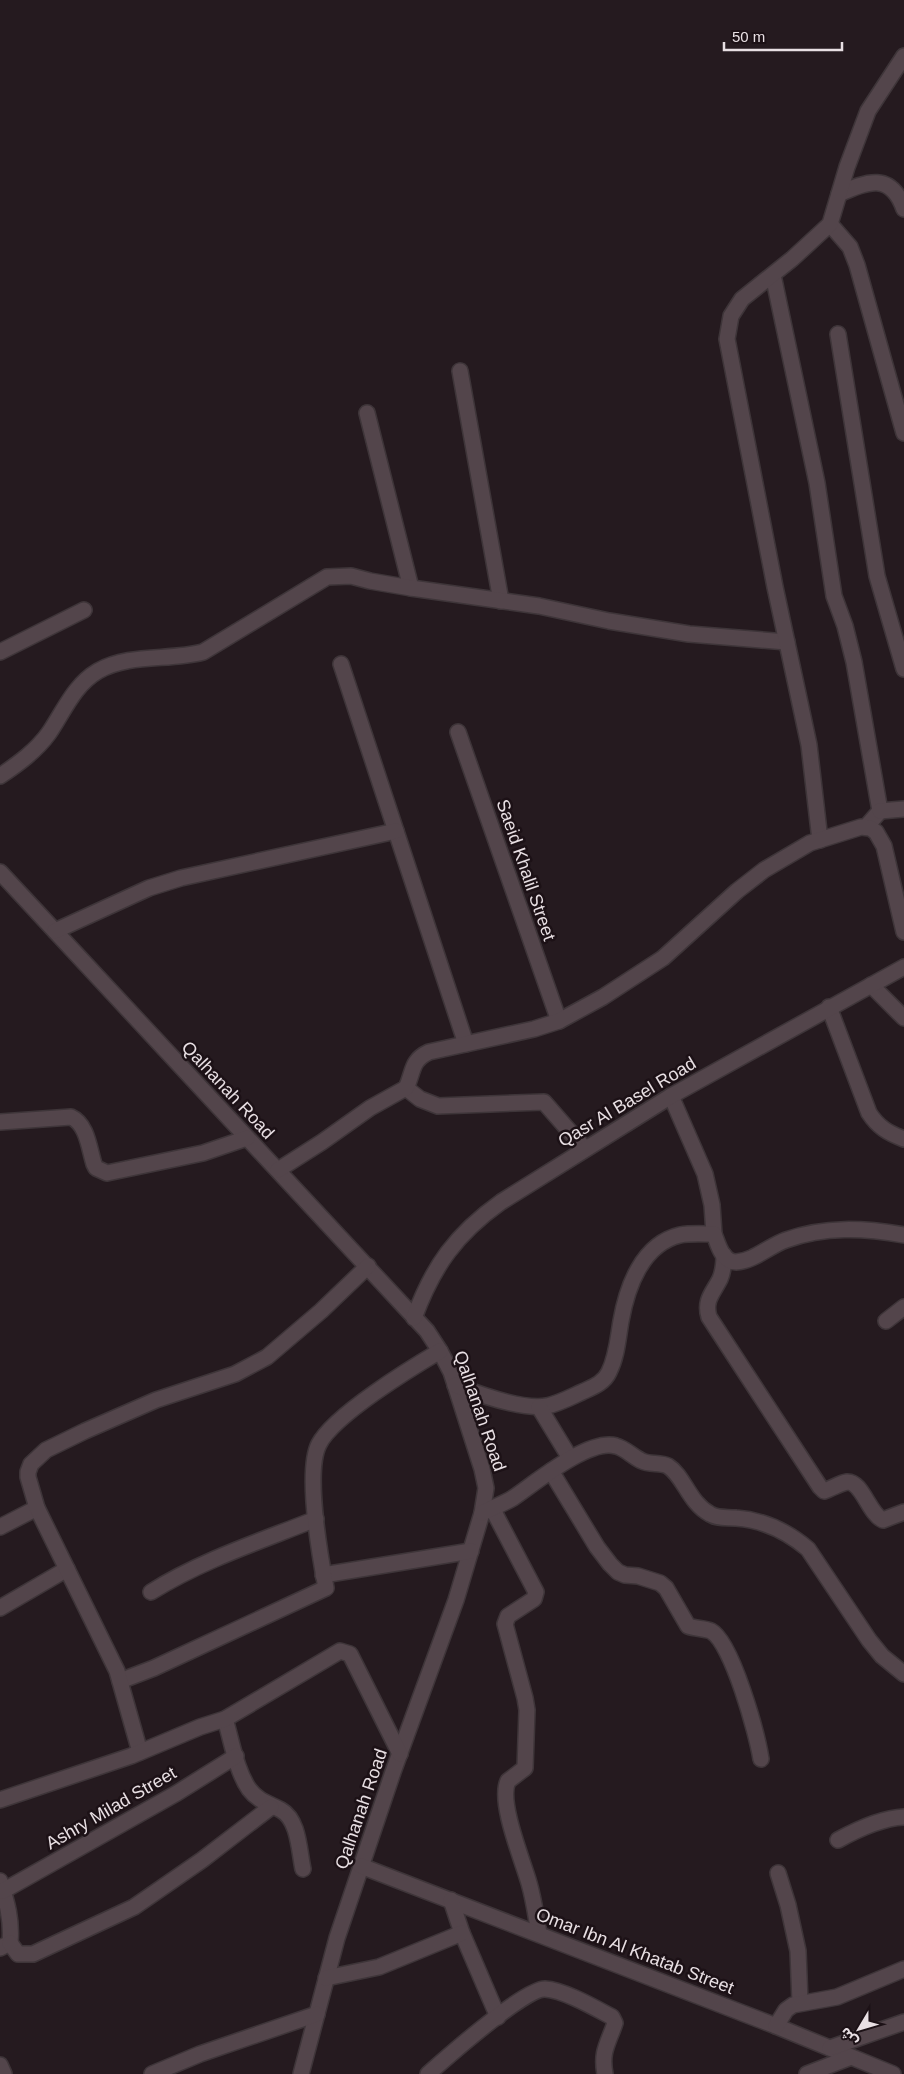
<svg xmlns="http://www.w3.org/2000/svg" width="904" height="2074" font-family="Helvetica,'Noto Sans Arabic',sans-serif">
<rect width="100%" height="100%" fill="#251a1f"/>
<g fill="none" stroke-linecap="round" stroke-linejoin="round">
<defs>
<g id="minor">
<path d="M839,194C867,181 891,172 904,209"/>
<polyline points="830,224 850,247 857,265 904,433"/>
<polyline points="773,275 817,483 834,596 845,626 854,662 880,811 866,827"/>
<polyline points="838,334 877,576 904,669"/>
<polyline points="460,371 501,601"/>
<polyline points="367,413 411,588"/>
<polyline points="0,652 84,610"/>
<polyline points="341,664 466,1044"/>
<polyline points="458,732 559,1021"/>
<path d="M0,776C18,764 36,751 49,733C64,711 74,685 98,671C129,653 170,661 203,652L327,577L351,576L370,581L411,588L539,606L609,621L689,634L787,642"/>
<polyline points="880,811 904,809"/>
<polyline points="820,840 809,745 775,587 727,339 731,316 742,299 792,259 830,224 847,167 868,111 904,56"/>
<polyline points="0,872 427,1331 440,1351 451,1372 482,1469 486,1488 482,1513 456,1600 393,1772 337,1938 301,2074"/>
<polyline points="55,931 149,888 181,878 396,831"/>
<polyline points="871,985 904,1018"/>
<path d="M829,1007L869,1113C878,1127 888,1133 904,1139"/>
<polyline points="406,1088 420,1099 438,1106 544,1102 585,1149"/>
<polyline points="671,1096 705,1174 712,1205 714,1234"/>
<path d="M0,1122L71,1117C87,1124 89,1148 94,1164L96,1168L107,1173L203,1153L247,1138"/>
<path d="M278,1170L322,1142L370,1108L406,1088C414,1072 410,1061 429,1052L534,1029L559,1021L603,997L663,958L737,891L764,870L810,843L861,827L870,828L876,832L884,846L904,932"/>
<path d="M724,1255C724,1264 723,1272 720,1279C713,1293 704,1300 709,1317L820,1487L824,1491C831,1489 840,1483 847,1482C862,1481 869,1514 883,1520L904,1512"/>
<path d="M414,1318C433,1266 456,1234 501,1202L671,1096L904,967"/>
<polyline points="886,1321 904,1307"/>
<path d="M455,1385C478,1394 523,1410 547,1406C560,1403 571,1397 582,1392C593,1387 604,1383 609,1372C617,1356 618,1338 621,1321C627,1287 642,1244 680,1235C691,1233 703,1234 714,1234C718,1244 722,1262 736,1262C754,1261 769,1246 786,1240C825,1226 864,1228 904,1235"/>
<polyline points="539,1407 570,1458"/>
<path d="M551,1471L597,1547L610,1564L618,1572L625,1575L638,1576L660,1583L666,1588L688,1626C696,1629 704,1628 711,1631C732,1642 757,1734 761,1759"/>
<path d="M492,1508L536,1592L534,1599L508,1616L505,1624L525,1698L527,1710L525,1768L508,1781C498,1802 523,1861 529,1883C534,1900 536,1917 539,1933"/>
<path d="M482,1513C492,1508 503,1504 513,1498C535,1483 589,1438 616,1446C625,1448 633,1457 642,1461C650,1465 660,1462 668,1466C684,1476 689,1503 710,1514C718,1519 727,1517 736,1518C763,1520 788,1532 808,1549L869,1640L882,1656L904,1674"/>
<polyline points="0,1527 37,1508"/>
<polyline points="323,1575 471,1551"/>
<path d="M151,1592C202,1560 261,1541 316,1519"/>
<polyline points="0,1608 67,1569"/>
<path d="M120,1681L154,1668L326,1588C320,1556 305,1471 319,1444C334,1415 411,1368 440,1351"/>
<path d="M225,1719C232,1742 236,1770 249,1789C258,1801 268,1803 281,1810C299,1820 299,1851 303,1869"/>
<polyline points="140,1752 117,1671 37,1508 28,1477 28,1472 31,1464 46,1450 85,1431 156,1400 235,1374 267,1357 321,1311 368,1266"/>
<polyline points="0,1800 131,1756 200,1727 225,1719 340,1651 350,1654 400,1754"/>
<path d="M838,1840C858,1829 881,1818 904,1817"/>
<polyline points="361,1866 776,2026 893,2074"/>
<polyline points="778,1873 788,1905 798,1951 800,2002"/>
<path d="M0,1881C7,1902 12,1920 10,1943L0,1948"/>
<polyline points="3,1891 177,1793 236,1756"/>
<polyline points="451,1900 462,1933 498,2017"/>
<polyline points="10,1943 18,1954 33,1954 134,1907 202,1860 271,1807"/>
<polyline points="326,1978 379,1967 462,1933"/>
<polyline points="776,2026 786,2010 793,2005 837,1997 904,1969"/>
<polyline points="830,2048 904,2022"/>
<polyline points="0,2065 4,2074"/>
<polyline points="152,2074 200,2054 317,2014"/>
<path d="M428,2074C446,2058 525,1988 545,1989C564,1990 595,2008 612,2017L615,2023L614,2026C607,2045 601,2053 605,2074"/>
<polyline points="807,2074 851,2057"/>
</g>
</defs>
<use href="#minor" stroke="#3e3539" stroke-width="18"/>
<use href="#minor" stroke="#53454b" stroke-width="15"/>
</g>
<g text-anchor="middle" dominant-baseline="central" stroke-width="5" stroke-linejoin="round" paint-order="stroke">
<g font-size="18" fill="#e8dfe3" stroke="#1c1116">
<text transform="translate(526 870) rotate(71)">Saeid Khalil Street</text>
<text transform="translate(228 1090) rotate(47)">Qalhanah Road</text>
<text transform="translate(627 1102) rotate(-31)">Qasr Al Basel Road</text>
<text transform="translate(480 1411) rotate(71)">Qalhanah Road</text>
<text transform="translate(111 1808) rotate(-30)">Ashry Milad Street</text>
<text transform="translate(361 1809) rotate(-71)">Qalhanah Road</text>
<text transform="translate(635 1951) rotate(21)">Omar Ibn Al Khatab Street</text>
</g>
</g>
<g transform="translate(859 2029) rotate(232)" stroke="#1c1116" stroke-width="4" paint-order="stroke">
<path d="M0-4L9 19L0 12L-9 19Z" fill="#e8dfe3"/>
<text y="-8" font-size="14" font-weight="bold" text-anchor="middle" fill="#e8dfe3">ش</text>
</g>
<path d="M724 42v8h118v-8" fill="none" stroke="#e8dfe3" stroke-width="2.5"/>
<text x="732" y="42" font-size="15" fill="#e8dfe3" stroke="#1c1116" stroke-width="4" paint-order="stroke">50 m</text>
</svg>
